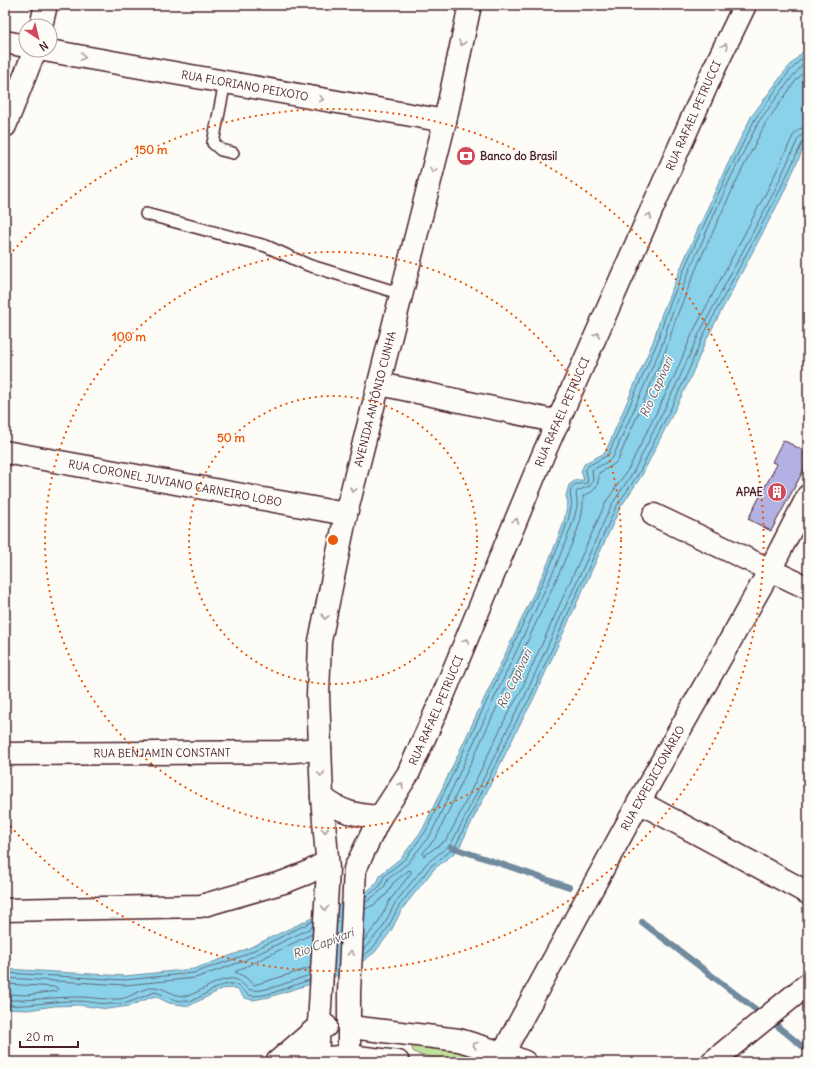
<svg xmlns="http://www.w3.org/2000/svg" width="813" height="1067" font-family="Delius,sans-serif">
<rect width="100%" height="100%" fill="#fdfcf7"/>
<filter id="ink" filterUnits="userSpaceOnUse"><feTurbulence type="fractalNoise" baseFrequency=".025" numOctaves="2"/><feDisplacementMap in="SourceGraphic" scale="8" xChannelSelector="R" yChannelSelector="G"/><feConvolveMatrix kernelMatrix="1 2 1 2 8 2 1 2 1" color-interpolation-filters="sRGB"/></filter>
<g filter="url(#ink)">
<polygon fill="#c1e29a" stroke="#868062" points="415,1044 431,1044 503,1062 461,1062 419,1055 413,1051 412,1048"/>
<polygon fill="#89d2ea" stroke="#708a9e" points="808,46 808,138 781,198 707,338 688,383 642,475 620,508 532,702 522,720 458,850 434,869 402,909 391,931 375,952 354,968 339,975 269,997 253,1000 244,998 238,990 231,988 222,989 189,1006 169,1003 155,996 129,1006 108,1009 79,1005 54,1006 28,1010 5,1009 5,969 125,976 194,969 238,953 365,893 377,883 381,874 402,857 423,829 548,563 563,525 568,503 566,496 569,485 576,480 584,480 581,471 585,463 605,453 653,342 662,313 685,258 722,176 751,117 786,70"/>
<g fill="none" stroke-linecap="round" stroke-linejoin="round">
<g stroke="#636777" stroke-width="1">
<path d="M808,68L797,79L765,124L736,182L698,264L676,318L667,347L618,460L613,465L599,473C598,487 596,491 583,496C585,521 570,546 561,569L437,836L423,853L424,856L446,840L455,824L508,713L519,695L606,502L629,468L674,377L693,332L767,191L793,136L799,129L808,127"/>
<path d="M366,897L380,886L384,876L405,859L426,831L551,564C558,546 567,528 571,508C573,501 568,494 572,487C576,482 582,485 587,483L588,479L585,471L588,466L608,455L657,343L666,314L688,260L726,177L755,119L789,72L808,52"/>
<path d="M365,903L383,889L388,879L408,863L431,834L556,566C563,546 573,527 577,506C578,500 575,496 577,491L590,486L593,480L592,470L609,461L613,457L662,345L671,316L693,262L730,179L759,121L793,76L808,59"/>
<polyline points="363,942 378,923 390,900 411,873 411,871 409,870 393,883 387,894 374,905 365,909"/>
<polyline points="363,950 383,927 395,903 427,863 451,844 460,827 514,716 524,698 612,504 634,471 679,379 699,334 773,194 798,139 802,135 808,133"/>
<polyline points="363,956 372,949 387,929 399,906 431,866 455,847 518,718 529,700 616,507 639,473 684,381 703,336 777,196 803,141 808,138"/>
<polyline points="310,968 254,985 245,977 235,972 312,934"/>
<polyline points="5,973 125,980 194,973 240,957 313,921"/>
<polyline points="5,978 125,985 195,978 241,962 313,927"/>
<polyline points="5,984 56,987 58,989 57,991 27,995 5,994"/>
<path d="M5,1000C29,1001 53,997 78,997C92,997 105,1000 120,999C132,997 142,988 154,987C164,987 174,997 186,996C195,995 214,981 228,979C242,977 243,988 251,990C265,993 296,979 310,975"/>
<path d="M5,1005C30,1007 54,1000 79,1001C95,1002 109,1006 126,1003C135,1001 145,995 155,992C166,995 174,1002 187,1001C199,1001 214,985 230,984C241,983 243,995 253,996C271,996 292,985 310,980"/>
</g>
<g stroke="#708a9e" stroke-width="6">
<polyline points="451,847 569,887"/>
<polyline points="642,922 763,1015"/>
<polyline points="770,1020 808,1051"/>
</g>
</g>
<polygon fill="#b3b1e3" stroke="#4a1f2b" points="783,440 808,453 808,462 771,531 748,519 777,464 772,462"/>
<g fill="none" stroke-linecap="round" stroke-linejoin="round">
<defs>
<g id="lane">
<polyline points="225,82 213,143 221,150 233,153"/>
<polyline points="146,214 266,246 308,265 402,294"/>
</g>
<g id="street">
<polyline points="41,26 46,5"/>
<polyline points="5,42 26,46"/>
<path id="s1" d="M44,50L445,121"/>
<polyline points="5,126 35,50"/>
<polyline points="380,384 559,422"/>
<path id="s2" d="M5,452L346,514"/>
<polyline points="654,515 808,588"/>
<path id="s3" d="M5,754L281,752L320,749"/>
<polyline points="639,802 808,893"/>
<polyline points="5,910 201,906 284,882 307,873 327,862"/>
<polyline points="350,1027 459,1040 505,1054 525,1062"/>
<polyline points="349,1056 398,1062"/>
<path id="s4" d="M501,1062L510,1040L639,802L770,570L808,496"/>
<polyline points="712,1062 808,984"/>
</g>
<g id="secondary">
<path d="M322,797C341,813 356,815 380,817"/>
<path id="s5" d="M317,1058L328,869L322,797L318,695L320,641L346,514L445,121L470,5"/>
<polyline points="277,1062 319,1026 326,1026"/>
<path id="s6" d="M287,1062L349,1056V992L355,869L380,817L408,774L440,703L543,455L713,71L745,5"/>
</g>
</defs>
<use href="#lane" stroke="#4a1f2b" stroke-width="14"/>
<use href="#street" stroke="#4a1f2b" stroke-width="25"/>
<use href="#secondary" stroke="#4a1f2b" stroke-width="25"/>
<use href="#lane" stroke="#fdfcf7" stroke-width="11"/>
<use href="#street" stroke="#fdfcf7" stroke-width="22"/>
<use href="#secondary" stroke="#fdfcf7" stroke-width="22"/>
</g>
<defs><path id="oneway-chevron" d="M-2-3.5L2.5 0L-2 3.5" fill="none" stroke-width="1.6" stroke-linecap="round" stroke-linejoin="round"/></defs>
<g stroke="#ac999b">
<use href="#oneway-chevron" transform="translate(462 43) rotate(102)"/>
<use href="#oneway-chevron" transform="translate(725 46) rotate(-64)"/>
<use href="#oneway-chevron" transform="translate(83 57) rotate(10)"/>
<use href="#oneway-chevron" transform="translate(321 99) rotate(10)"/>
<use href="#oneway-chevron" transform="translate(433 170) rotate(104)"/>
<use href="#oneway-chevron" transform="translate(649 216) rotate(-66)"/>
<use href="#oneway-chevron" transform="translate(597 335) rotate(-66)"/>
<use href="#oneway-chevron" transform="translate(353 490) rotate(105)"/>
<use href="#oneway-chevron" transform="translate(516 521) rotate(-67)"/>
<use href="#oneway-chevron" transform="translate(325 617) rotate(102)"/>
<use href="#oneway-chevron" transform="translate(466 641) rotate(-67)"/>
<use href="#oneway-chevron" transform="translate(321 774) rotate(87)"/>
<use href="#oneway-chevron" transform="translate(401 785) rotate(-57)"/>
<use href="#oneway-chevron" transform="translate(325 830) rotate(85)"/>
<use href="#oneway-chevron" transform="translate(325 908) rotate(93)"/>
<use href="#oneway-chevron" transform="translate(351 953) rotate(-87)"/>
<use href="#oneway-chevron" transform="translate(475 1045) rotate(-163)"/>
</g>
</g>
<g fill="none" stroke="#e8590c" stroke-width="2" stroke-dasharray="2 4">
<circle cx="333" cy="540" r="144"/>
<circle cx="333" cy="540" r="288"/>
<path d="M5 260A431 431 0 1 1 5 820"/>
</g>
<defs>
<symbol id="bank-disc" viewBox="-11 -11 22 22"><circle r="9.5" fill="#d1495b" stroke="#fdfcf7"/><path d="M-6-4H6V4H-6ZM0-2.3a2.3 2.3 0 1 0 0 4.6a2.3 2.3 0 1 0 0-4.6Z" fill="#fff"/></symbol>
<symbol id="building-disc" viewBox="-11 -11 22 22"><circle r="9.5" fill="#d1495b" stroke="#fdfcf7"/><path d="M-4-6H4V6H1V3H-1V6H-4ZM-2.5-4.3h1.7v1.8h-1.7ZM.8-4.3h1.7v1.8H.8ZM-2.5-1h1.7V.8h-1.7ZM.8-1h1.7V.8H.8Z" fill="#fff"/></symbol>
</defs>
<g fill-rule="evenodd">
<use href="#bank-disc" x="455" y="145" width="22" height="22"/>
<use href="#building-disc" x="766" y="481" width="22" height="22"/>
</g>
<g text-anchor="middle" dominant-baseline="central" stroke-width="3" stroke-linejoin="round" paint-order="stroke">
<g font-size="11" fill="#4a1f2b" stroke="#fdfcf7">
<text stroke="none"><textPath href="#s1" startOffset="204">RUA FLORIANO PEIXOTO</textPath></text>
<text stroke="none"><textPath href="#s6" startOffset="1076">RUA RAFAEL PETRUCCI</textPath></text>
<text stroke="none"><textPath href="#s5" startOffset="666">AVENIDA ANTÔNIO CUNHA</textPath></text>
<text stroke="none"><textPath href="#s6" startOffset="752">RUA RAFAEL PETRUCCI</textPath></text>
<text stroke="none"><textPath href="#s2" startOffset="173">RUA CORONEL JUVIANO CARNEIRO LOBO</textPath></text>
<text stroke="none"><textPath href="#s6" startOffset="428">RUA RAFAEL PETRUCCI</textPath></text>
<text stroke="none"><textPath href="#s3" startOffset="157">RUA BENJAMIN CONSTANT</textPath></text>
<text stroke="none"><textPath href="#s4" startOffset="322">RUA EXPEDICIONÁRIO</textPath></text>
</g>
<g font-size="11" font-weight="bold" fill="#4a1f2b" stroke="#fdfcf7" text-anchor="start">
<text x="480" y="156">Banco do Brasil</text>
<text x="763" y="492" text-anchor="end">APAE</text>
</g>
<g font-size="12" font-style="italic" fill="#5d5564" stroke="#fdfcf7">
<text transform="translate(656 387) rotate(-66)">Rio Capivari</text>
<text transform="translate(514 679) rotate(-64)">Rio Capivari</text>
<text transform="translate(323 943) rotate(-21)">Rio Capivari</text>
</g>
</g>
<circle cx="333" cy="540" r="6" fill="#e8590c" stroke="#fdfcf7" stroke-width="2"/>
<g font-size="12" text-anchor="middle" font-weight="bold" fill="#e8590c" stroke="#fdfcf7" stroke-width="3" stroke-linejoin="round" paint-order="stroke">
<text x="151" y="154">150 m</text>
<text x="129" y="341">100 m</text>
<text x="231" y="442">50 m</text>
</g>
<rect width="813" height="1067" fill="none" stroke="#fdfcf7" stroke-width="20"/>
<rect x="10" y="10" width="793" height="1047" fill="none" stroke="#4a1f2b" stroke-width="1.5" filter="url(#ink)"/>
<g transform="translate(38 38) rotate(145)"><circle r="19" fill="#fdfcf7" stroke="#b5a4a5"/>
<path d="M0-3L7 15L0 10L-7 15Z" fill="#d1495b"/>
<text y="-6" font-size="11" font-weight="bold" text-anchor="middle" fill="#4a1f2b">N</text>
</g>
<path d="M20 1041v6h58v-6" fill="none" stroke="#4a1f2b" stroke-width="2"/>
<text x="26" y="1041" font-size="12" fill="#4a1f2b" stroke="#fdfcf7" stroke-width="3" paint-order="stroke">20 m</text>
</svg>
